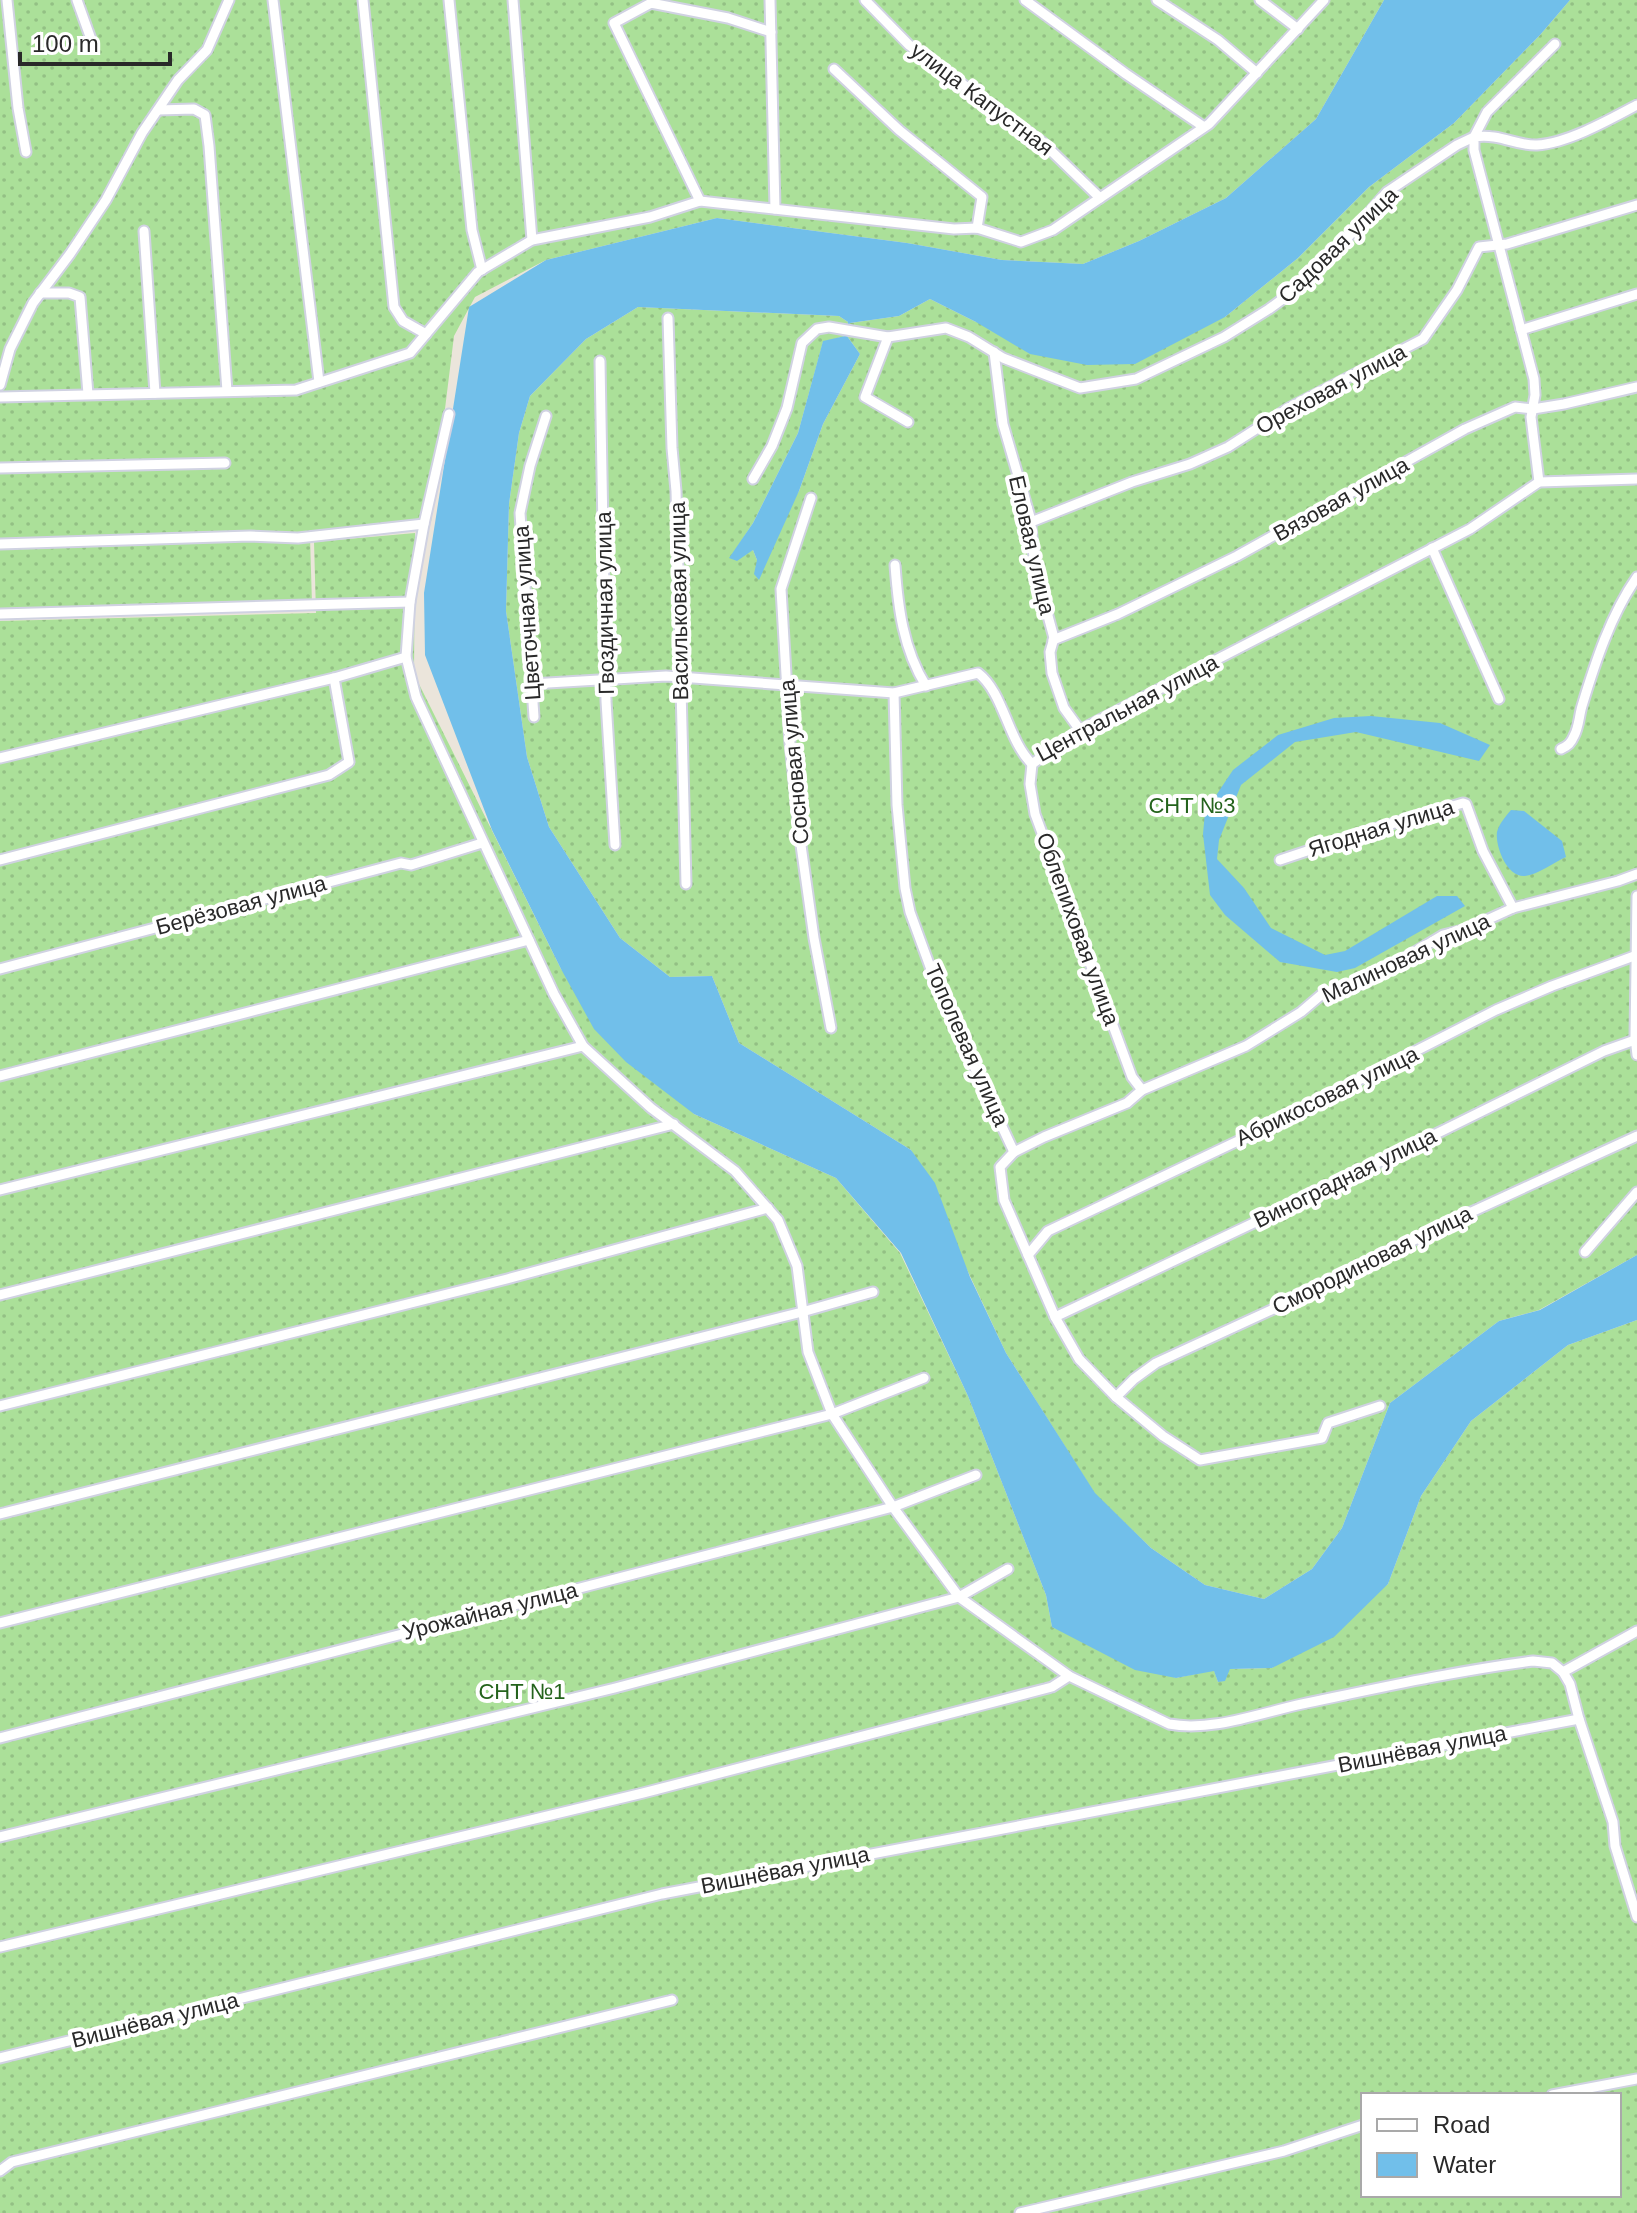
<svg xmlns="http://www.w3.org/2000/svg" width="1637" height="2213" font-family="Arial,sans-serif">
<defs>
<pattern id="garden-dots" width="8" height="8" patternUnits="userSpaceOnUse" patternTransform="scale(2)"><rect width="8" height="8" fill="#abe099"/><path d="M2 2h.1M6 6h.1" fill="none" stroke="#93c084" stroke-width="1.8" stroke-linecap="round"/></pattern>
</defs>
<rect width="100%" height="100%" fill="#ebe5db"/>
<g fill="url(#garden-dots)" fill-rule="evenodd">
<polygon points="0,0 1384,0 1316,119 1226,198 1139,241 1083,264 1002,260 907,243 717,218 546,260 475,297 454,336 431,522 310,537 312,604 0,613"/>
<polygon points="1570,0 1637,0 1637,1255 1539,1310 1499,1321 1390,1403 1342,1528 1312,1569 1264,1599 1205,1585 1151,1548 1095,1494 1006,1353 911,1150 739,1043 712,976 670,977 620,938 549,827 527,757 506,611 509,504 519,433 530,396 586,339 638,307 839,316 848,322 845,336 823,342 798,433 753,523 730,558 753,550 757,560 799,491 823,424 860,354 847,336 850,323 899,316 930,299 976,322 1225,317 1298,258 1369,187 1454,123 1540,35"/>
<path d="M415,533L414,674L561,969L694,1114L836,1178L900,1253L968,1396L1046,1595L1052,1627L1176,1678L1214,1670L1218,1682L1230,1669L1272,1668L1388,1584L1421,1496L1471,1421L1568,1345L1637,1320V2213H0V621L316,613L314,542ZM1363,2095H1619V2195H1363Z"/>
</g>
<g fill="#71bfea">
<polygon points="1384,0 1570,0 1540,35 1454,123 1369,187 1298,258 1225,317 1135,364 1087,365 1030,354 976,322 930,299 899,316 850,323 847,336 860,354 823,424 799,491 759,580 754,574 757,560 753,550 737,561 729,558 753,523 798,433 823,341 845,336 848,322 839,316 638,307 586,339 530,396 519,433 509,504 506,611 527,757 549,827 620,938 670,977 712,976 739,1043 911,1150 935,1183 970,1277 1006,1353 1095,1493 1151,1548 1205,1585 1264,1599 1312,1569 1342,1528 1390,1403 1499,1321 1540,1310 1637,1255 1637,1320 1568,1345 1471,1421 1421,1496 1388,1584 1334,1637 1272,1668 1230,1669 1225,1681 1218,1682 1214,1671 1176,1678 1135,1670 1052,1627 1046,1595 968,1396 901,1253 836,1178 694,1114 626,1062 594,1029 561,969 492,830 425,655 424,593 469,307 546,260 717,218 907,243 1002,260 1083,264 1139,241 1226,198 1316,119"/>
<polygon points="1371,716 1440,723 1490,745 1479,761 1356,732 1295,742 1241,785 1219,840 1217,859 1244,888 1271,928 1325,955 1345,951 1437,896 1457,896 1465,906 1355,968 1337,972 1280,962 1225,915 1210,895 1203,834 1205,812 1233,770 1278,735 1334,718"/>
<path d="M1511,810L1524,811L1562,841L1566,857C1554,862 1538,875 1525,876C1507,878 1495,846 1497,832C1499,824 1506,816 1511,810Z"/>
</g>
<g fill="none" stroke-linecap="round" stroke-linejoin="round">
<defs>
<g id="minor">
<polyline points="7,0 18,108 26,152"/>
<polyline points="77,0 92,42"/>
<polyline points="273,0 319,382"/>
<polyline points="363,0 394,307 403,321 426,334"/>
<polyline points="449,0 472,230 482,270"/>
<polyline points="513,0 532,240"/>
<polyline points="770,0 775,209"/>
<polyline points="865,0 909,45 1042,142 1100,198"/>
<polyline points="1025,0 1126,74 1204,127"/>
<polyline points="1157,0 1218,40 1257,73"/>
<polyline points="1260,0 1298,29"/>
<polyline points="834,69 899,130 982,197 977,228"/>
<polyline points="158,110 194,109 205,115 209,146 227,391"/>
<polyline points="700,201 614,23 651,3 728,18 771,32"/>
<polyline points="144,231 155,393"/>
<polyline points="40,293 69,293 80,297 88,394"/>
<polyline points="668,318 672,448 676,491 686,884"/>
<polyline points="1521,330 1637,294"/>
<polyline points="888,337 865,397 908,422"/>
<polyline points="994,352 1003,424 1030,517 1035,568 1054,638 1050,652 1052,673 1064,708 1080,730"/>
<polyline points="600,361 606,701 615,845"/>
<polyline points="0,385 10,349 33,303 70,254 106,200 142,133 178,80 207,50 229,0"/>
<polyline points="0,397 296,390 410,353 478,272 532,240 650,217 700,201 954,229 977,228 1021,242 1053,230 1209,124 1324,0"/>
<path d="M449,414L424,524L410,602L406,657L416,697L554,994L583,1046L651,1108L735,1171L778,1220L797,1266L808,1352L832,1414L893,1507L959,1597L1069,1676L1169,1724C1212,1732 1260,1713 1302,1704C1379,1688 1455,1671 1533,1661L1552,1663L1563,1672L1570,1684L1579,1719L1613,1822L1615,1846L1637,1917"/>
<polyline points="0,468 225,463"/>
<polyline points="753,479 772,446 787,408 802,343 817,329 829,327 888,337 946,328 969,337 1003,358 1080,388 1136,379 1224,337 1269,309 1299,287 1342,244 1387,192 1457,145 1474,137 1487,112 1555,44"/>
<path d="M1539,482L1531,417L1535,395L1534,379L1474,150V137C1500,133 1516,146 1537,145C1568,143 1609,120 1637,105"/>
<polyline points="811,498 781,589 790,743 800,838 814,938 831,1028"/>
<polyline points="1031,522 1132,482 1190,464 1228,447 1289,408 1423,339 1457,290 1479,247 1507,244 1637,205"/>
<polyline points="0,544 250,536 298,538 424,524"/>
<polyline points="1432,548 1499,699"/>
<path d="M895,565C898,607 903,649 926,686"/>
<polyline points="0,614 410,602"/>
<polyline points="1053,640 1118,614 1237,556 1465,429 1515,407 1533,409 1564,404 1637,387"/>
<path d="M531,684L666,676L894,693L978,673C1004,693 1007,739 1032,764L1080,730L1470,529L1539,482L1637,479"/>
<polyline points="894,693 897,805 905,888 910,912 940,994 1014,1152 1000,1167 1004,1200 1055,1317 1079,1359 1116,1397 1163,1436 1200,1460 1322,1438 1328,1423 1380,1406"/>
<polyline points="534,717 520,513 530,466 546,416"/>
<path d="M1561,749C1568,746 1571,743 1574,736C1579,727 1579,716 1582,706C1595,663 1611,614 1637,577"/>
<polyline points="0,758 334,678 406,657"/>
<polyline points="1032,764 1030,784 1035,814 1132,1077 1142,1090"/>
<polyline points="0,860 329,775 349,762 334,678"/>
<polyline points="1280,860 1364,832 1463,803 1466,804 1483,851 1513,908"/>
<polyline points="1637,896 1635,1037 1637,1055"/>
<polyline points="0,969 401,863 411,865 482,843"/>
<polyline points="0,1076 529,940"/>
<polyline points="1014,1152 1044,1137 1127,1103 1142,1090 1246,1046 1301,1012 1321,995 1350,989 1368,980 1443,935 1467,929 1513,908 1618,881 1637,874"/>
<polyline points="0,1190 583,1046"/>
<polyline points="1585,1252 1637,1192"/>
<polyline points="1028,1255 1048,1231 1261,1130 1496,1010 1552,986 1637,955"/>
<polyline points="0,1295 674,1124"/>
<polyline points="1055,1317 1296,1203 1604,1051 1635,1040"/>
<polyline points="1116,1397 1134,1379 1156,1363 1345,1276 1441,1226 1637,1136"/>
<polyline points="0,1406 507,1279 768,1208"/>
<polyline points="0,1514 802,1312 873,1292"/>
<polyline points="0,1623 832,1414 924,1378"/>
<polyline points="1563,1672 1637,1631"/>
<polyline points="0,1738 893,1507 976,1475"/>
<polyline points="0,1837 615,1688 959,1597 1008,1569"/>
<polyline points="0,1947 643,1793 1052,1687 1069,1676"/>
<polyline points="0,2058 662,1894 1579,1719"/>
<polyline points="1552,2095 1637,2079"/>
<polyline points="0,2171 12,2162 672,2000"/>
<polyline points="1020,2213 1284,2151 1363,2125"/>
</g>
</defs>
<use href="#minor" stroke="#d0d2e2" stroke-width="13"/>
<use href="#minor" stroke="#fff" stroke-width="9"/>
</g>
<g text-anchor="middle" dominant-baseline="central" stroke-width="8" stroke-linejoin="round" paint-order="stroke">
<g font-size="22" fill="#292929" stroke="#fff">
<text transform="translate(982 99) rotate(37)">улица Капустная</text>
<text transform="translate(1338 245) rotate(-44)">Садовая улица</text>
<text transform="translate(1331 389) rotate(-28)">Ореховая улица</text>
<text transform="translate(1341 499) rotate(-29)">Вязовая улица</text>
<text transform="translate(1032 545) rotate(77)">Еловая улица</text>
<text transform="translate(679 601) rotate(-91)">Васильковая улица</text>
<text transform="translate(605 603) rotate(-91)">Гвоздичная улица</text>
<text transform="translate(527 613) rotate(-94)">Цветочная улица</text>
<text transform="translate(1127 708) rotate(-28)">Центральная улица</text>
<text transform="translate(794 762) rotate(-95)">Сосновая улица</text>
<text transform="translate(1381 828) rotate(-17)">Ягодная улица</text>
<text transform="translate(241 905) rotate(-15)">Берёзовая улица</text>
<text transform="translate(1078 929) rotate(70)">Облепиховая улица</text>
<text transform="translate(1406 958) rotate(-25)">Малиновая улица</text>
<text transform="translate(967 1045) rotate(66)">Тополевая улица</text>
<text transform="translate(1327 1096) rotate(-26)">Абрикосовая улица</text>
<text transform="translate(1345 1178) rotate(-26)">Виноградная улица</text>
<text transform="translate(1372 1260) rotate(-26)">Смородиновая улица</text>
<text transform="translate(490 1611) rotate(-14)">Урожайная улица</text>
<text transform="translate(1422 1749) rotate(-11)">Вишнёвая улица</text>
<text transform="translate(785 1870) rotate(-11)">Вишнёвая улица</text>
<text transform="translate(155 2020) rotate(-14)">Вишнёвая улица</text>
</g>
<g font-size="22" fill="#24631c" stroke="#fff">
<text x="1192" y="805">СНТ №3</text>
<text x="522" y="1691">СНТ №1</text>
</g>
</g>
<rect x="1361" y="2093" width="260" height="104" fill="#ffffff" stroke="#a9a9a9" stroke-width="2"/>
<rect x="1377" y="2119" width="40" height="12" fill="#ffffff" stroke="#a9a9a9" stroke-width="2"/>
<text x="1433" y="2133" font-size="24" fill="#292929">Road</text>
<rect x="1377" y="2153" width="40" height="24" fill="#71bfea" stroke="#a9a9a9" stroke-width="2"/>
<text x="1433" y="2173" font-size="24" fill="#292929">Water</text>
<path d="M20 52v12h150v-12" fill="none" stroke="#292929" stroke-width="4"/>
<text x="32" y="52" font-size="24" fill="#292929" stroke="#ffffff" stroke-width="6" paint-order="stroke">100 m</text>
</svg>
